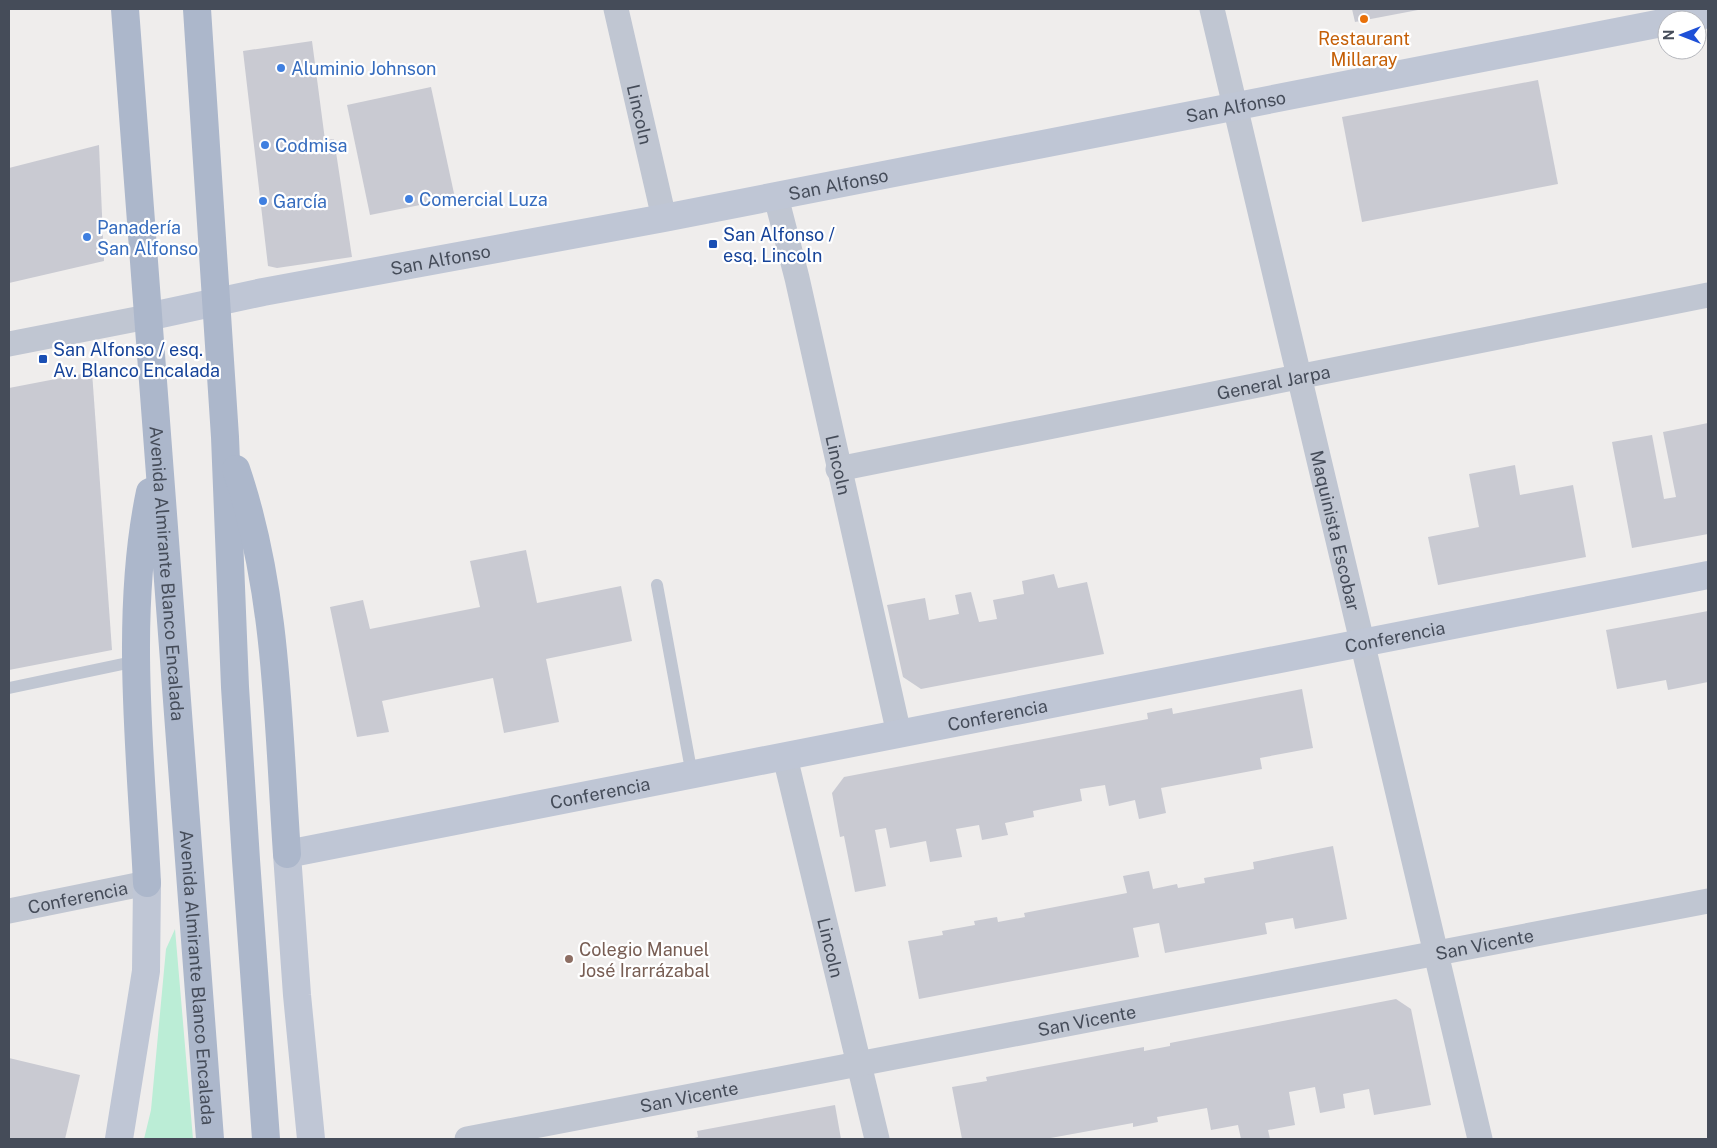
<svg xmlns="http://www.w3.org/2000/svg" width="1717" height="1148" font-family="'Public Sans',sans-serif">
<rect width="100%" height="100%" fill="#efedec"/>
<polygon fill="#bbedd6" points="175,929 193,1139 144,1139 151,1110 166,949"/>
<g fill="#c9cad2">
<polygon points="1352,9 1418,9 1418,10 1355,22"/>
<polygon points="312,41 325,140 334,139 352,257 277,268 268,266 243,51"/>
<polygon points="1538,80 1558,184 1362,222 1342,117"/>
<polygon points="431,87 455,198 370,215 347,105"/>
<polygon points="99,145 104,261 9,283 9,168"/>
<polygon points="92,372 112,650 9,670 9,388"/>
<polygon points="1708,423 1708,534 1632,548 1612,442 1652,435 1664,499 1676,497 1663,432"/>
<polygon points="1515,465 1520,495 1573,485 1586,557 1438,585 1428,537 1479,527 1469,474"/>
<polygon points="526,550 537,603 621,586 632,641 546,659 559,722 504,733 493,678 382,701 389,732 357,737 330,607 363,600 370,629 480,607 470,561"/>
<polygon points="1054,574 1058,588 1087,582 1104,654 921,689 903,677 887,605 925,598 929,620 959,614 955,595 971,592 979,622 997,619 993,600 1024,594 1022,581"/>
<polygon points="1708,611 1708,682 1668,690 1666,680 1617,689 1606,630"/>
<polygon points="1302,689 1313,748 1260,758 1262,769 1161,788 1166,813 1139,819 1135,800 1109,806 1105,785 1080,789 1082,801 1033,811 1034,817 1005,823 1008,835 982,840 979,825 956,829 962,857 930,862 926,841 890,848 886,828 875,830 886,886 855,892 844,836 840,837 832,793 844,777 1148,719 1147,713 1172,708 1173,714"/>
<polygon points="1333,846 1347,919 1295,929 1293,918 1265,923 1267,934 1165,953 1159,923 1133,928 1139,957 919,999 908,941 943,935 942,931 975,925 974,921 997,917 998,922 1025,917 1024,913 1127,893 1123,876 1149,871 1153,889 1177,884 1178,888 1205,883 1204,878 1254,869 1253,862"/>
<polygon points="1396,999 1411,1009 1431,1105 1374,1115 1369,1089 1343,1094 1345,1108 1320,1113 1315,1087 1289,1092 1295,1125 1268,1130 1270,1139 1241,1139 1238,1125 1211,1130 1207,1108 1157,1117 1158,1122 1133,1127 1133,1123 1045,1139 962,1139 952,1087 987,1081 986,1077 1144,1047 1144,1051 1170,1046 1170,1043"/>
<polygon points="9,1058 80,1075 65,1139 9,1139"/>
<polygon points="835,1105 841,1139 690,1139 698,1137 697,1131"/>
</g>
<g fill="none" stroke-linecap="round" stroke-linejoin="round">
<g stroke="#c0c6d2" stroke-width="12">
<polyline points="657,585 692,775"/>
<polyline points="9,688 137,661"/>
</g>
<g stroke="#c0c6d2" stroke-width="25">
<path id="s1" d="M616,9L664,218"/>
<path id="s2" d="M1212,9L1480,1139"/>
<path id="s3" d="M776,197L797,278L899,734"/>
<polyline points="9,344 147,317"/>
<path id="s4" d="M838,469L1708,295"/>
<path id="s5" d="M785,757L877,1139"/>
<path id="s6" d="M9,911L147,883"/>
<path id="s7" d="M467,1139L1708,901"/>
</g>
<g stroke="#bfc6d5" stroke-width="28">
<polyline points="1680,20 1708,14"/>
<path id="s8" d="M147,317L263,292L664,218L1667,22"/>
<polyline points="119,1139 146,971 147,883"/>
<path id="s9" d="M311,1139L297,995L287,854L1708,575"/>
</g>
<g stroke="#acb7cb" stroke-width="28">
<path id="s10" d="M125,9L210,1139"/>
<polyline points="197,9 225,437 235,687 246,860 266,1139"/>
<path d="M236,469C278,592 278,725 287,854"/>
<path d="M147,883C141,757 124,615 150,492"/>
</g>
</g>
<circle fill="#e8710a" stroke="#fff" stroke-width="2" cx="1364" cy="19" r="5"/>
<g fill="#3f7fe0" stroke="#fff" stroke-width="2">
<circle cx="281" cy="68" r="5"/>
<circle cx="265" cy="145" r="5"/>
<circle cx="409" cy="199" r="5"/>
<circle cx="263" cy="201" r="5"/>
<circle cx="87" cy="237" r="5"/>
</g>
<g fill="#1a4fb4" stroke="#fff" stroke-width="2">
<rect x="708" y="239" width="10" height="10" rx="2.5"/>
<rect x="38" y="354" width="10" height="10" rx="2.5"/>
</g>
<circle fill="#8d6e63" stroke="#fff" stroke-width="2" cx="569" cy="959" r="5"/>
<g text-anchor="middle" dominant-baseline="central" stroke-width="4.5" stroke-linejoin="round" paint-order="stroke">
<g font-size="18" fill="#c56008" stroke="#fff">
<text x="1364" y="38">Restaurant<tspan x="1364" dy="21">Millaray</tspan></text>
</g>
<g font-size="18" fill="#366cbe" stroke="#fff" text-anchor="start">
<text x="291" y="68">Aluminio Johnson</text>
<text x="275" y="145">Codmisa</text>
<text x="419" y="199">Comercial Luza</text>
<text x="273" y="201">García</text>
<text x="97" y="227">Panadería<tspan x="97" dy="21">San Alfonso</tspan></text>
</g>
<g font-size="18" fill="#454c59" stroke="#fff">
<text stroke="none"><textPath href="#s8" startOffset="1109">San Alfonso</textPath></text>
<text stroke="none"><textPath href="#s1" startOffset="108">Lincoln</textPath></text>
<text stroke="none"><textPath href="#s8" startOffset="704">San Alfonso</textPath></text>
<text stroke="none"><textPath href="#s8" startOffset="299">San Alfonso</textPath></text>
<text stroke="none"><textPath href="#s4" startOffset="444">General Jarpa</textPath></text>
<text stroke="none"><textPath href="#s3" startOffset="275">Lincoln</textPath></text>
<text stroke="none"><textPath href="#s2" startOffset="536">Maquinista Escobar</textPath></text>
<text stroke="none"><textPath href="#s10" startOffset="566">Avenida Almirante Blanco Encalada</textPath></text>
<text stroke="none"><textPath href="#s9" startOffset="1415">Conferencia</textPath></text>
<text stroke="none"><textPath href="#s9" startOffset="1010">Conferencia</textPath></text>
<text stroke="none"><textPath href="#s9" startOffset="605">Conferencia</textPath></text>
<text stroke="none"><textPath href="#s6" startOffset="70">Conferencia</textPath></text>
<text stroke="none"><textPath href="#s7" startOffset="1036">San Vicente</textPath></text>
<text stroke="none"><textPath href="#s5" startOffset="196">Lincoln</textPath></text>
<text stroke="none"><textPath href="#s10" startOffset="971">Avenida Almirante Blanco Encalada</textPath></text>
<text stroke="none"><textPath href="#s7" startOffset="631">San Vicente</textPath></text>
<text stroke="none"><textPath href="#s7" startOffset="226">San Vicente</textPath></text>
</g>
<g font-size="18" fill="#164399" stroke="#fff" text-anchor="start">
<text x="723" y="234">San Alfonso /<tspan x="723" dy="21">esq. Lincoln</tspan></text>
<text x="53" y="349">San Alfonso / esq.<tspan x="53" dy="21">Av. Blanco Encalada</tspan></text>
</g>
<g font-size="18" fill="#785e54" stroke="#fff" text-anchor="start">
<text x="579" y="949">Colegio Manuel<tspan x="579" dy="21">José Irarrázabal</tspan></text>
</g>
</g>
<rect width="1717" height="1148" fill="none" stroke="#454c59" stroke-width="20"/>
<g transform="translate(1682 35) rotate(270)"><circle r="24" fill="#ffffff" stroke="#b5b7bd"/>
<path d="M0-4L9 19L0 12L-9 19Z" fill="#1e50d7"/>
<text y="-8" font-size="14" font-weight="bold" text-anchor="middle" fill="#454c59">N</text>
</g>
</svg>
